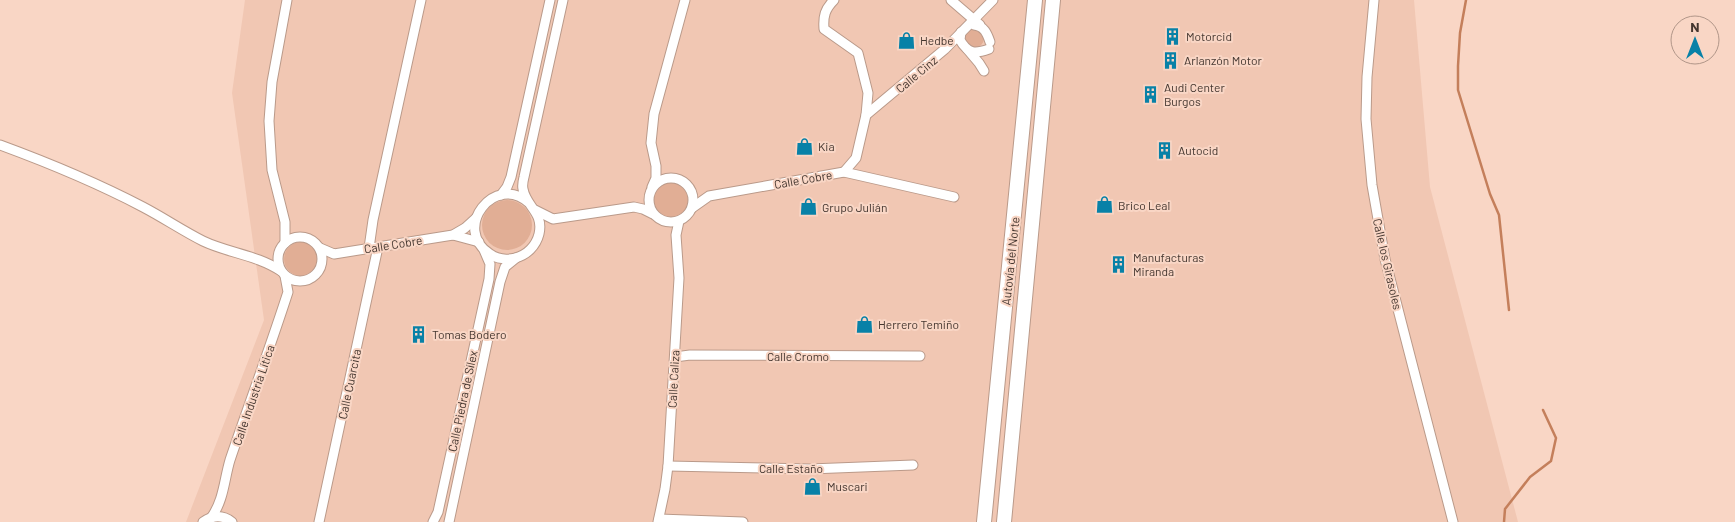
<svg xmlns="http://www.w3.org/2000/svg" width="1735" height="522" font-family="Barlow,sans-serif">
<rect width="100%" height="100%" fill="#f9d6c5"/>
<polygon fill="#f1c7b3" points="245,0 1414,0 1430,187 1518,522 186,522 264,320 232,93"/>
<g fill="#e1ae95">
<circle cx="974" cy="38" r="10"/>
<circle cx="670" cy="200" r="18"/>
<circle cx="507" cy="225" r="25"/>
<circle cx="301" cy="259" r="17"/>
</g>
<g fill="none" stroke-linecap="round" stroke-linejoin="round">
<g stroke="#c47f5b" stroke-width="2.5">
<polyline points="1466,0 1460,33 1458,66 1458,90 1490,194 1499,215 1509,310"/>
<polyline points="1504,522 1505,509 1530,477 1551,461 1556,438 1543,410"/>
</g>
<defs>
<g id="minor">
<path d="M834,0C825,9 823,16 824,29L858,53L868,93L866,115L856,158L844,172"/>
<polyline points="951,0 980,25"/>
<polyline points="1374,0 1367,77 1366,119 1372,185 1385,259 1453,522"/>
<path d="M974,25C984,26 987,33 990,42"/>
<path d="M961,32L960,40C968,54 975,54 989,49"/>
<polyline points="968,50 979,63 984,71"/>
<polyline points="866,115 945,49 993,0"/>
<path d="M0,145C49,163 97,183 143,207C164,218 183,231 203,241C228,253 257,255 281,271"/>
<circle cx="671" cy="200" r="22"/>
<polyline points="652,187 656,178 656,166 651,143 654,114 685,0"/>
<polyline points="501,195 507,187 511,177 550,0"/>
<path d="M529,203C495,172 451,229 490,254C497,259 507,260 515,258C527,255 536,246 539,234C544,212 526,207 523,189C522,185 523,181 524,177L563,0"/>
<polyline points="692,208 709,196 844,172 954,197"/>
<polyline points="535,210 553,219 634,207 643,209 653,214"/>
<polyline points="453,235 479,242"/>
<circle cx="300" cy="259" r="22"/>
<polyline points="285,243 285,222 272,170 269,121 272,82 287,0"/>
<polyline points="320,248 334,254 453,235 465,228 476,218"/>
<polyline points="369,248 373,220 421,0"/>
<polyline points="675,357 690,355 920,356"/>
<polyline points="668,466 810,469 913,465"/>
<path d="M211,518C224,500 224,480 230,460C249,404 270,348 288,292L285,276"/>
<polyline points="659,519 743,522"/>
<path d="M203,522C213,515 223,515 232,522"/>
<polyline points="319,522 378,247"/>
<polyline points="433,522 438,512 489,279 490,264 484,250"/>
<polyline points="449,522 500,282 505,267 516,258"/>
<polyline points="658,522 665,489 668,466 679,278 676,235 679,221"/>
</g>
<g id="highway">
<polyline points="984,522 1035,0"/>
<polyline points="1004,522 1053,0"/>
</g>
</defs>
<use href="#minor" stroke="#ba9a8a" stroke-width="11"/>
<use href="#highway" stroke="#ba9a8a" stroke-width="16"/>
<use href="#minor" stroke="#fff" stroke-width="9"/>
<use href="#highway" stroke="#fff" stroke-width="14"/>
</g>
<defs>
<symbol id="building-bare" viewBox="-9 -9 18 18"><path d="M-4-6H4V6H1V3H-1V6H-4ZM-2.5-4.3h1.7v1.8h-1.7ZM.8-4.3h1.7v1.8H.8ZM-2.5-1h1.7V.8h-1.7ZM.8-1h1.7V.8H.8Z" fill="#0881a7" stroke="#f9d6c5" stroke-width="2.5" paint-order="stroke"/></symbol>
<symbol id="shop-bare" viewBox="-9 -9 18 18"><path d="M-5-2.5h2.3a2.7 3.5 0 0 1 5.4 0H5L5.5 6h-11ZM-1.5-2.5h3a1.5 2.3 0 0 0-3 0Z" fill="#0881a7" stroke="#f9d6c5" stroke-width="2.5" paint-order="stroke"/></symbol>
</defs>
<g fill-rule="evenodd">
<use href="#building-bare" x="1160" y="24" width="25" height="25"/>
<use href="#shop-bare" x="894" y="28" width="25" height="25"/>
<use href="#building-bare" x="1158" y="48" width="25" height="25"/>
<use href="#building-bare" x="1138" y="82" width="25" height="25"/>
<use href="#shop-bare" x="792" y="134" width="25" height="25"/>
<use href="#building-bare" x="1152" y="138" width="25" height="25"/>
<use href="#shop-bare" x="1092" y="192" width="25" height="25"/>
<use href="#shop-bare" x="796" y="194" width="25" height="25"/>
<use href="#building-bare" x="1106" y="252" width="25" height="25"/>
<use href="#shop-bare" x="852" y="312" width="25" height="25"/>
<use href="#building-bare" x="406" y="322" width="25" height="25"/>
<use href="#shop-bare" x="800" y="474" width="25" height="25"/>
</g>
<g text-anchor="middle" dominant-baseline="central" stroke-width="4" stroke-linejoin="round" paint-order="stroke">
<g font-size="12" fill="#44362f" stroke="#f9d6c5" text-anchor="start">
<text x="1186" y="36">Motorcid</text>
<text x="920" y="40">Hedbe</text>
<text x="1184" y="60">Arlanzón Motor</text>
<text x="1164" y="87">Audi Center<tspan x="1164" dy="14">Burgos</tspan></text>
<text x="818" y="146">Kia</text>
<text x="1178" y="150">Autocid</text>
<text x="1118" y="205">Brico Leal</text>
<text x="822" y="207">Grupo Julián</text>
<text x="1133" y="257">Manufacturas<tspan x="1133" dy="14">Miranda</tspan></text>
<text x="878" y="324">Herrero Temiño</text>
<text x="432" y="334">Tomas Bodero</text>
<text x="827" y="486">Muscari</text>
</g>
<g font-size="12" fill="#44362f" stroke="#f9d6c5">
<text transform="translate(916 74) rotate(-40)">Calle Cinz</text>
<text transform="translate(803 179) rotate(-10)">Calle Cobre</text>
<text transform="translate(393 244) rotate(-9)">Calle Cobre</text>
<text transform="translate(1010 261) rotate(-84)">Autovía del Norte</text>
<text transform="translate(1388 264) rotate(77)">Calle los Girasoles</text>
<text x="798" y="356">Calle Cromo</text>
<text transform="translate(673 379) rotate(-87)">Calle Caliza</text>
<text transform="translate(349 384) rotate(-78)">Calle Cuarcita</text>
<text transform="translate(253 395) rotate(-71)">Calle Industria Lítica</text>
<text transform="translate(462 401) rotate(-78)">Calle Piedra de Sílex</text>
<text x="791" y="468">Calle Estaño</text>
</g>
</g>
<g transform="translate(1695 40)"><circle r="24" fill="#f9d6c5" stroke="#b19689"/>
<path d="M0-4L9 19L0 12L-9 19Z" fill="#0881a7"/>
<text y="-8" font-size="14" font-weight="bold" text-anchor="middle" fill="#44362f">N</text>
</g>
</svg>
